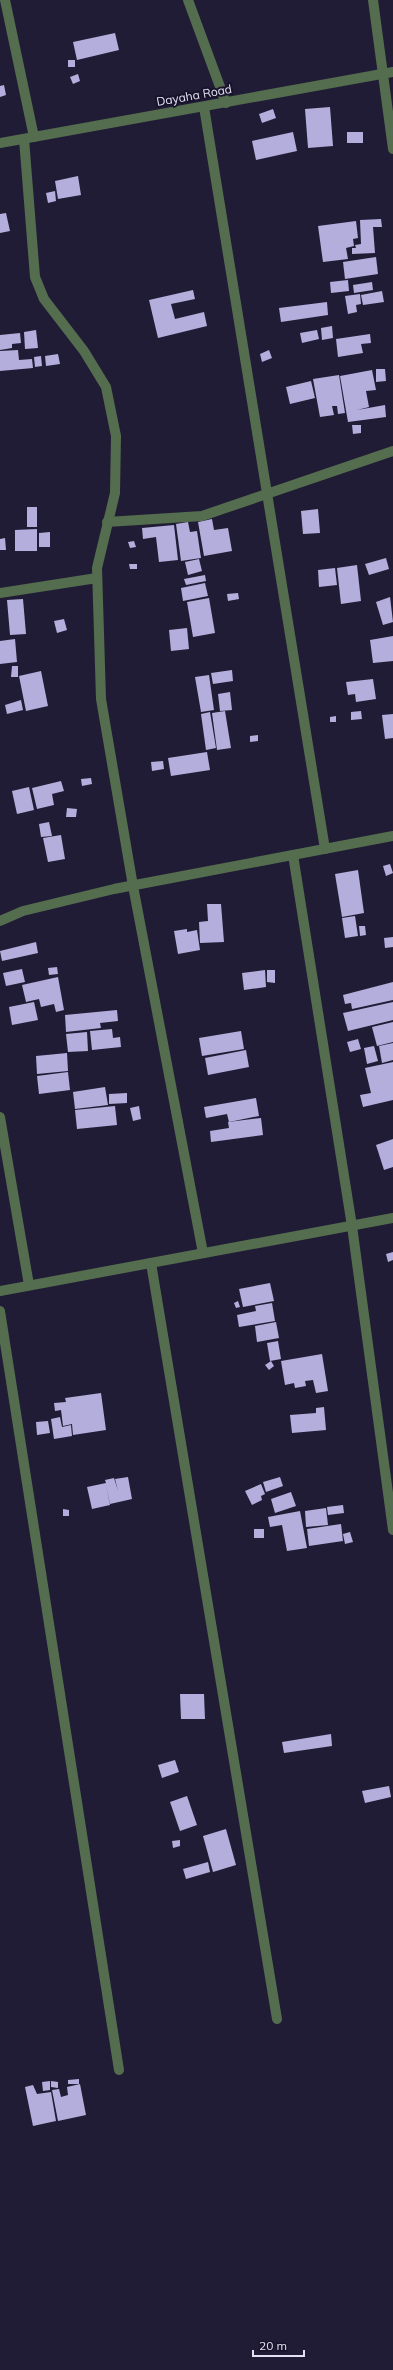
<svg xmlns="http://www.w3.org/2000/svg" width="393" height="2370" font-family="Mulish,sans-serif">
<rect width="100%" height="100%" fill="#211c35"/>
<g fill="#b4aedc">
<polygon points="115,33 119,50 77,60 73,42"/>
<rect x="68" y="60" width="7" height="7"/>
<polygon points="78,74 80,81 73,84 70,77"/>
<polygon points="4,85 6,95 0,97 0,86"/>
<polygon points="330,107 333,146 308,148 305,109"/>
<polygon points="273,109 276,118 262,123 259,114"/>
<polygon points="293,132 297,151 256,160 252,141"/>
<rect x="347" y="132" width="16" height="11"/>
<polygon points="78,176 81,195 58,199 55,181"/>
<polygon points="55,191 56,201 48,203 46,193"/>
<polygon points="6,213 10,231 0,233 0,214"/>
<polygon points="381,219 382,227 373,227 375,253 352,254 352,248 356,248 355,245 361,244 360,220"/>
<polygon points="356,221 358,238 353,239 354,246 346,248 348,259 323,262 318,226"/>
<polygon points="376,257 378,274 345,279 343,262"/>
<polygon points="348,280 349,291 331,293 330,282"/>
<polygon points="372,282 373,290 354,293 353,285"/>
<polygon points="193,290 195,299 171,304 175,319 204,312 207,326 158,338 149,300"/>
<polygon points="382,291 384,302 363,305 361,295"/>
<polygon points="360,294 361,304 356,305 357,312 348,314 345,296"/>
<polygon points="327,302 328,315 281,322 279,308"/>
<polygon points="332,326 333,338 322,340 321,328"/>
<polygon points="36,330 38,348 25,349 24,332"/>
<polygon points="317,330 319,339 302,343 300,333"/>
<polygon points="20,333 21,343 12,344 12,348 0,350 0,335"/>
<polygon points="370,334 371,343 361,344 363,353 338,357 336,339"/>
<polygon points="18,350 19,360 32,359 33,368 0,371 0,351"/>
<polygon points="269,350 272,358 262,362 260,354"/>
<polygon points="58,354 60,364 46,366 45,356"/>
<polygon points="41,356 42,366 35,367 34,357"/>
<polygon points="376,369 385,369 386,381 376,382"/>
<polygon points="372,370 376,390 366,391 369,407 357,410 385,405 386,417 348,422 340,376"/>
<polygon points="339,375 345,413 338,414 337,406 332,406 334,415 320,417 313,379"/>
<polygon points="311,381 315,398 290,404 286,387"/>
<polygon points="352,425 361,425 361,433 353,434"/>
<rect x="27" y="507" width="10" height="20"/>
<polygon points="318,509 320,533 303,534 301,511"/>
<polygon points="212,519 214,530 228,528 232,551 204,556 198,522"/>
<polygon points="188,522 190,532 197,531 201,558 181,561 176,524"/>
<polygon points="174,525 178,560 159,562 156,537 143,539 142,528"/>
<polygon points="37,529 37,551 15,551 15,530"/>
<polygon points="50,532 50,547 39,547 39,533"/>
<polygon points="5,538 6,550 0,550 0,539"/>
<polygon points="134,541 136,547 130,548 128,542"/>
<polygon points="386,558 389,569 369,575 365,564"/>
<polygon points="199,559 202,571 188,575 185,562"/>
<polygon points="129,564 137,564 137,569 130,569"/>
<polygon points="357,565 361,601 341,604 337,568"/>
<polygon points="335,568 337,585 319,587 318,570"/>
<polygon points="205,575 206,581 186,585 184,579"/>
<polygon points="205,583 208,596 183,601 181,588"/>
<polygon points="238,593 239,599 228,601 227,594"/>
<polygon points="390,597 393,622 383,625 376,602"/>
<polygon points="209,598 215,633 193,637 187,602"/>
<polygon points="23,599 26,634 10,635 7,600"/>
<polygon points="64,619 67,630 57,633 54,621"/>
<polygon points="187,628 189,649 171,651 169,630"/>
<polygon points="393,636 393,661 373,663 370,640"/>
<polygon points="15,639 17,662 0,664 0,641"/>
<polygon points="12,666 18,666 18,677 11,677"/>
<polygon points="232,670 233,681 213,684 211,673"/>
<polygon points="41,671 48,706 26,711 19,676"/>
<polygon points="209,675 214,710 201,712 195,677"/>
<polygon points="373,679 376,699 356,702 355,694 348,695 346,682"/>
<polygon points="230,692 232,710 220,711 218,694"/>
<polygon points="21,700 23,710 7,714 5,705"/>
<polygon points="225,711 231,748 217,750 212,713"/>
<polygon points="361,711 362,719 351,720 351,712"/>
<polygon points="210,712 216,748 206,750 201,714"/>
<polygon points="393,714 393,738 385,739 382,715"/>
<polygon points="336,716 336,722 330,722 330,717"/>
<polygon points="258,735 258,741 250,742 250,736"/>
<polygon points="207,752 210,770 171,776 168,758"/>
<polygon points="163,761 164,769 152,771 151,762"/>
<polygon points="91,778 92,784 82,786 81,779"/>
<polygon points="61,781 64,791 52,794 54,805 37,809 32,788"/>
<polygon points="29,787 34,810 17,814 12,791"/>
<polygon points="67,808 77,809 76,817 66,817"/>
<polygon points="49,822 52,836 41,837 39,824"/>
<polygon points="61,835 65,859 48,862 43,838"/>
<polygon points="390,864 393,873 386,876 383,866"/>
<polygon points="358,870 364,913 342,917 335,874"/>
<polygon points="207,904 221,904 224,942 200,943 199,922 208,921"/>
<polygon points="355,916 358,936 345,938 342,918"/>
<polygon points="359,926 365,926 366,935 360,936"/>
<polygon points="187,929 187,932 197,930 200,950 178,954 174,931"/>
<polygon points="393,937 393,947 385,948 384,938"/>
<polygon points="36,942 38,953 2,961 0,951"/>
<polygon points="57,967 58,974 49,975 48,968"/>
<polygon points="22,969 25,982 6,986 3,973"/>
<polygon points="265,970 266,987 244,990 242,973"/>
<polygon points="267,970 275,970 275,983 267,982"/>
<polygon points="58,977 64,1010 56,1012 54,1004 41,1007 39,999 26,1002 22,985"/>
<polygon points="393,982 393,1000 352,1009 351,1003 345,1004 343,995"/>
<polygon points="34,1002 38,1020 12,1025 9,1007"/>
<polygon points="393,1002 393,1020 348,1031 343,1013"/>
<polygon points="117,1010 118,1021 100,1023 101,1028 66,1032 65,1015"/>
<polygon points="393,1022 393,1042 377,1046 372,1027"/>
<polygon points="112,1029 113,1038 120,1037 121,1047 92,1050 90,1031"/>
<polygon points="241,1031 244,1049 202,1056 199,1038"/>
<polygon points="87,1032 88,1051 68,1052 66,1034"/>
<polygon points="358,1039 361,1049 350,1052 347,1042"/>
<polygon points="393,1043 393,1060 382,1063 379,1046"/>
<polygon points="374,1046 378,1061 367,1064 364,1048"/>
<polygon points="246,1050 249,1067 208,1075 205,1058"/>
<polygon points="67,1053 68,1071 37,1074 36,1056"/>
<polygon points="393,1062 393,1100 363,1107 360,1095 371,1093 365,1068"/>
<polygon points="68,1072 70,1090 39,1094 37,1076"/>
<polygon points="105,1087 108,1105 75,1109 73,1092"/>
<polygon points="127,1093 127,1103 109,1104 109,1094"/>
<polygon points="256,1098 259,1116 229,1122 227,1114 206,1118 204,1107"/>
<polygon points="115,1106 117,1125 77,1129 75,1110"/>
<polygon points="139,1106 141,1119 133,1121 130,1108"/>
<polygon points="261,1118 263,1135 211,1142 210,1131 229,1128 228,1122"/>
<polygon points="393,1139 393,1167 384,1170 376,1145"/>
<polygon points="393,1252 393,1260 388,1262 386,1254"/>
<polygon points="270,1283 274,1301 243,1307 239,1289"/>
<polygon points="238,1301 240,1307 236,1308 234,1303"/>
<polygon points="272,1303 275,1321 239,1327 237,1315 256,1311 255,1306"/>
<polygon points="276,1322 279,1338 257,1342 255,1326"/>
<polygon points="278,1341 281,1359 270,1361 267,1343"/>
<polygon points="322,1354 328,1391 316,1393 313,1380 305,1381 306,1386 295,1388 294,1383 285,1385 281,1361"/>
<polygon points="271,1361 274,1366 269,1370 265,1365"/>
<polygon points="101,1393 106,1430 73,1435 72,1424 63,1426 61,1410 55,1411 54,1403 66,1402 65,1398"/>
<polygon points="324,1407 326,1430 292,1433 290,1415 316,1413 316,1408"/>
<polygon points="60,1417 62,1427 71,1425 72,1436 54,1439 51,1419"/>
<polygon points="48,1421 50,1433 37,1435 36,1422"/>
<polygon points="128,1477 132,1499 110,1504 106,1485 110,1505 92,1509 87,1487 106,1483 105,1480 114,1478 118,1491 115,1479"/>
<polygon points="280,1477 283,1486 266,1492 263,1482"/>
<polygon points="261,1484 265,1494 261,1496 262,1500 252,1505 245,1491"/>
<polygon points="291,1492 296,1506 275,1513 271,1499"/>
<polygon points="343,1505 344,1513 328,1515 327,1507"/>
<polygon points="326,1508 328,1525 306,1527 305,1511"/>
<polygon points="63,1509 69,1510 69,1516 63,1516"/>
<polygon points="300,1511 307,1548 287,1551 282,1525 270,1527 268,1517"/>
<polygon points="341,1524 343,1541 309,1546 307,1529"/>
<rect x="254" y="1529" width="10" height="9"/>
<polygon points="350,1532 353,1542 345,1544 343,1534"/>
<polygon points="180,1694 204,1694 205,1719 181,1719"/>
<polygon points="331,1734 332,1746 284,1753 282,1742"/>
<polygon points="175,1760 179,1772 162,1778 158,1765"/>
<polygon points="389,1786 391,1797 365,1803 362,1791"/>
<polygon points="187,1796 197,1825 180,1831 170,1802"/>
<polygon points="226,1829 236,1865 213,1872 203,1836"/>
<polygon points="180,1840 180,1846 173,1848 172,1841"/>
<polygon points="208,1862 210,1872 186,1879 183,1869"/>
<polygon points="79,2079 79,2084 68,2084 68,2080"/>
<polygon points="50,2081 50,2090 43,2091 42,2082"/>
<polygon points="51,2081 58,2082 58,2088 51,2087"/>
<polygon points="80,2084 86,2115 58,2121 52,2090 59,2089 61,2097 68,2095 67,2087"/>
<polygon points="33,2085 37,2094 51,2092 56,2121 33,2126 25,2087"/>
</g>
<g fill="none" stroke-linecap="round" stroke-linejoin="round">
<g stroke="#546d4e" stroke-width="10">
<polyline points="5,0 34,137"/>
<polyline points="188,0 226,103"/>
<polyline points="373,0 393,149"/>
<polyline points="204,107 325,849"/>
<polyline points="24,139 35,277 44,299 84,351 106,387 116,436 115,493 97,568 101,699 133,886 203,1253"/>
<polyline points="0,143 393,72"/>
<polyline points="107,522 202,516 393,451"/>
<polyline points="0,593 97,578"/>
<polyline points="293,855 352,1226 393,1530"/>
<polyline points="0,921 23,911 114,889 393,836"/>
<polyline points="0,1117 29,1285"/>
<polyline points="151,1263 277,2019"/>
<polyline points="0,1291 393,1218"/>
<polyline points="0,1311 119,2070"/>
</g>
</g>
<g text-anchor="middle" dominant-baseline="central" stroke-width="4" stroke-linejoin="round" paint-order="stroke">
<g font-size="12" fill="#e3e2f3" stroke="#18132b">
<text transform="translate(194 95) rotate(-10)">Dayaha Road</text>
</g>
</g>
<path d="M253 2350v6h51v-6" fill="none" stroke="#e3e2f3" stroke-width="2"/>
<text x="259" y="2350" font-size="12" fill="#e3e2f3" stroke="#18132b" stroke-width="3" paint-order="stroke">20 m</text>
</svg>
